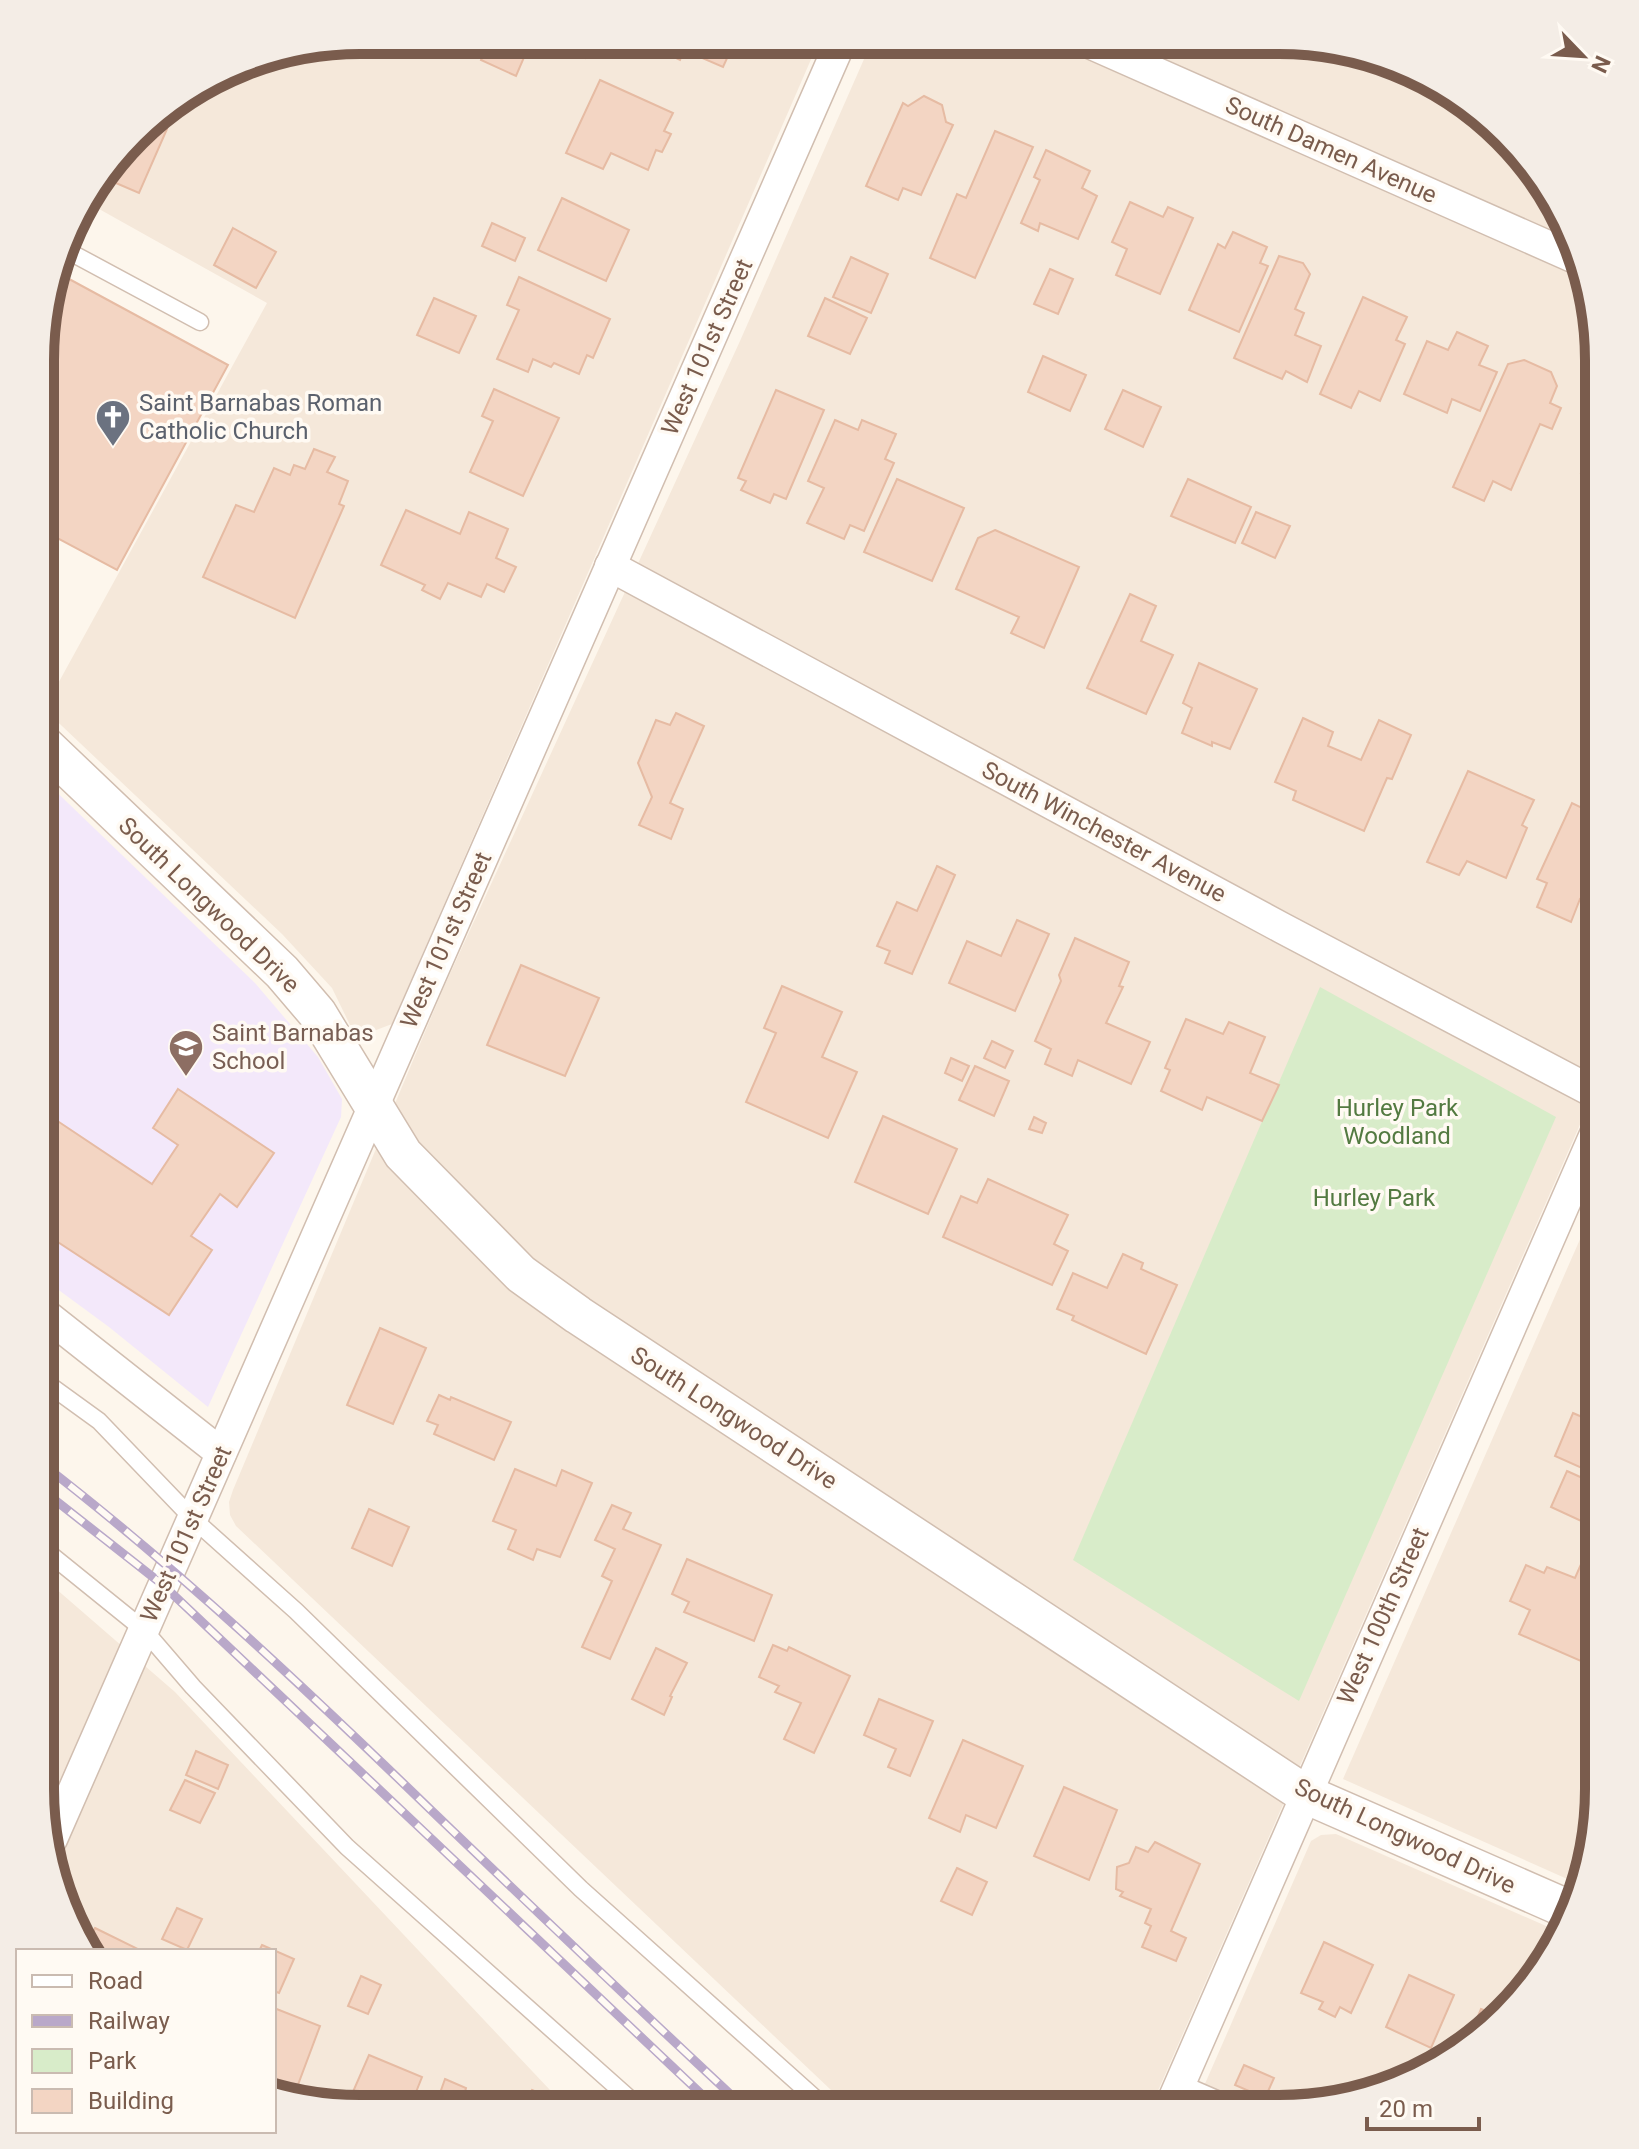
<svg xmlns="http://www.w3.org/2000/svg" width="1639" height="2149" font-family="Roboto,sans-serif">
<rect width="100%" height="100%" fill="#fdf6ec"/>
<g fill="#f5e8da">
<polygon points="360,40 819,41 392,1024 371,1032 350,1025 332,988 282,934 44,709 267,303 83,200 149,119 257,57"/>
<polygon points="872,41 1321,43 1402,65 1473,106 1566,218 1599,360 1599,1081 1150,2109 850,2108 236,1526 230,1515 229,1502 233,1490 443,989 740,341"/>
<polygon points="1599,1196 1598,1810 1583,1886 1343,1779"/>
<polygon points="40,1575 175,1692 566,2107 319,2106 274,2089 274,1951 87,1951 73,1931 40,1789"/>
<polygon points="1336,1834 1562,1933 1545,1967 1490,2030 1421,2076 1279,2109 1194,2109 1311,1841 1321,1835"/>
</g>
<polygon fill="#f3e8fa" points="42,778 255,983 318,1057 342,1099 341,1117 208,1407 109,1327 41,1277"/>
<polygon fill="#d8ecc9" points="1320,987 1556,1117 1299,1701 1073,1560"/>
<g fill="#f3d5c3" stroke="#e6bba3" stroke-width="2">
<polygon points="490,40 531,41 516,76 481,60"/>
<polygon points="547,41 592,41 585,58"/>
<polygon points="640,41 735,41 723,67 684,50 680,60"/>
<polygon points="600,80 673,113 664,131 671,134 662,152 656,150 648,170 611,153 603,169 566,153"/>
<polygon points="924,96 942,105 946,122 953,125 921,195 903,188 898,200 866,186 903,103 908,106"/>
<polygon points="148,120 167,129 139,193 102,177"/>
<polygon points="995,131 1033,147 975,278 930,258 957,194 966,198"/>
<polygon points="1046,150 1090,171 1082,188 1097,196 1078,239 1040,223 1038,231 1021,223 1040,180 1034,177"/>
<polygon points="562,198 629,230 606,281 538,250"/>
<polygon points="1130,202 1163,217 1168,207 1193,218 1160,294 1116,275 1127,249 1112,242"/>
<polygon points="492,223 525,238 515,261 482,246"/>
<polygon points="233,228 276,252 256,288 214,265"/>
<polygon points="1233,232 1267,247 1260,263 1268,266 1239,332 1189,310 1218,244 1225,248"/>
<polygon points="1279,256 1303,263 1310,274 1295,309 1304,313 1295,335 1321,346 1307,382 1286,371 1282,379 1234,358"/>
<polygon points="851,257 888,274 871,313 833,297"/>
<polygon points="1050,269 1073,279 1058,314 1034,304"/>
<polygon points="58,273 228,365 117,570 42,530 43,318"/>
<polygon points="519,277 610,319 593,358 587,355 579,374 554,363 551,367 533,359 528,372 497,359 519,310 507,305"/>
<polygon points="1363,297 1407,317 1396,340 1405,344 1380,401 1359,391 1351,408 1320,394"/>
<polygon points="434,298 476,316 459,353 417,335"/>
<polygon points="825,298 867,318 850,354 808,336"/>
<polygon points="1457,332 1488,346 1479,365 1497,372 1480,411 1452,399 1447,413 1404,394 1427,341 1448,350"/>
<polygon points="1043,356 1086,375 1070,411 1028,392"/>
<polygon points="1524,360 1551,372 1557,386 1550,403 1561,408 1552,429 1540,424 1511,490 1493,481 1484,501 1453,487 1508,364"/>
<polygon points="494,389 559,418 523,496 470,472 493,421 482,416"/>
<polygon points="776,390 824,410 786,499 774,494 770,503 741,490 746,481 738,478"/>
<polygon points="1123,390 1161,407 1143,447 1105,429"/>
<polygon points="1599,414 1599,481 1581,473 1594,444 1587,441"/>
<polygon points="835,420 858,430 862,420 896,434 885,459 894,463 864,531 850,525 844,539 807,523 824,488 808,481"/>
<polygon points="314,449 335,457 327,472 348,481 339,504 344,506 295,618 203,577 236,505 254,512 274,468 290,475 294,465 305,469"/>
<polygon points="897,479 964,508 932,581 864,552"/>
<polygon points="1188,479 1251,507 1235,543 1171,516"/>
<polygon points="406,510 460,534 469,512 508,529 496,558 516,567 504,592 487,584 481,597 448,583 440,599 422,590 425,585 381,565"/>
<polygon points="1256,512 1290,526 1275,558 1242,543"/>
<polygon points="995,530 1079,567 1044,648 1011,633 1019,617 956,589 978,538"/>
<polygon points="1130,594 1156,606 1141,641 1173,655 1146,714 1087,688"/>
<polygon points="1199,663 1257,689 1230,749 1212,742 1212,746 1182,733 1192,708 1183,703"/>
<polygon points="676,713 704,726 670,803 683,809 671,839 639,825 652,797 638,763 656,720 670,725"/>
<polygon points="1303,718 1333,732 1328,746 1361,760 1379,720 1411,735 1392,779 1387,778 1364,831 1293,800 1296,791 1275,782"/>
<polygon points="1468,771 1534,800 1522,825 1527,828 1506,878 1467,861 1459,875 1427,862"/>
<polygon points="1597,776 1599,885 1591,903 1580,899 1571,922 1537,907 1547,883 1537,879 1572,803 1582,808"/>
<polygon points="937,866 955,875 912,974 885,963 890,951 877,946 897,902 917,911"/>
<polygon points="1017,920 1049,934 1015,1011 949,983 967,941 1001,956"/>
<polygon points="1075,938 1129,962 1119,986 1123,987 1106,1023 1150,1042 1131,1084 1078,1060 1072,1076 1045,1064 1051,1049 1035,1041 1061,981 1059,975"/>
<polygon points="521,965 599,998 565,1076 487,1045"/>
<polygon points="782,986 842,1012 822,1057 857,1072 828,1138 746,1102 776,1033 764,1028"/>
<polygon points="1186,1019 1223,1034 1229,1022 1265,1037 1250,1073 1279,1085 1262,1121 1207,1097 1202,1110 1161,1091 1170,1070 1165,1068"/>
<polygon points="992,1041 1013,1051 1005,1068 984,1058"/>
<polygon points="951,1058 969,1066 962,1081 945,1073"/>
<polygon points="975,1066 1009,1081 994,1116 959,1100"/>
<polygon points="178,1089 274,1153 237,1207 220,1194 191,1236 212,1250 169,1315 41,1231 41,1110 152,1184 178,1145 153,1128"/>
<polygon points="883,1116 957,1149 928,1214 855,1182"/>
<polygon points="1034,1117 1046,1123 1042,1133 1029,1129"/>
<polygon points="988,1179 1068,1215 1054,1244 1068,1251 1052,1285 943,1237 961,1196 977,1203"/>
<polygon points="1123,1254 1143,1263 1141,1269 1177,1285 1146,1354 1072,1320 1074,1316 1057,1309 1073,1273 1107,1288"/>
<polygon points="380,1328 426,1348 393,1424 347,1405"/>
<polygon points="439,1395 450,1400 451,1397 511,1422 494,1460 434,1434 438,1425 427,1421"/>
<polygon points="1573,1413 1598,1424 1598,1461 1593,1473 1555,1456"/>
<polygon points="515,1469 556,1486 562,1470 592,1483 560,1557 537,1549 533,1560 508,1549 516,1530 493,1521"/>
<polygon points="1567,1471 1598,1485 1598,1513 1592,1526 1551,1507"/>
<polygon points="612,1505 631,1513 623,1529 661,1545 610,1659 582,1647 612,1581 602,1576 615,1549 595,1540"/>
<polygon points="369,1509 409,1527 392,1566 352,1548"/>
<polygon points="1598,1543 1598,1666 1597,1668 1519,1634 1530,1610 1510,1601 1526,1565 1544,1573 1547,1567 1575,1578 1589,1546 1596,1549"/>
<polygon points="687,1559 772,1595 754,1641 684,1612 689,1602 672,1594"/>
<polygon points="773,1645 787,1651 789,1647 850,1676 814,1753 784,1739 801,1703 775,1692 779,1686 759,1677"/>
<polygon points="656,1648 687,1663 670,1696 672,1697 664,1715 632,1699"/>
<polygon points="879,1699 933,1721 910,1776 888,1767 896,1749 864,1735"/>
<polygon points="963,1740 1023,1766 996,1828 966,1815 960,1832 929,1818"/>
<polygon points="196,1751 228,1765 218,1789 186,1775"/>
<polygon points="185,1780 215,1793 200,1823 170,1810"/>
<polygon points="1064,1787 1117,1810 1089,1880 1034,1856"/>
<polygon points="1155,1842 1200,1864 1171,1931 1186,1938 1176,1961 1142,1947 1151,1926 1145,1923 1151,1909 1120,1896 1123,1892 1116,1889 1117,1867 1129,1863 1136,1847 1148,1852"/>
<polygon points="957,1868 987,1882 972,1915 941,1901"/>
<polygon points="177,1908 202,1919 187,1950 162,1939"/>
<polygon points="95,1928 140,1950 140,1951 87,1951 85,1949"/>
<polygon points="1324,1942 1373,1965 1351,2013 1340,2007 1335,2017 1319,2009 1323,2002 1301,1993"/>
<polygon points="262,1945 294,1959 279,1993 274,1991 274,1951 259,1951"/>
<polygon points="1409,1975 1454,1995 1431,2048 1386,2027"/>
<polygon points="361,1976 381,1985 368,2014 348,2006"/>
<polygon points="274,2008 320,2026 296,2090 274,2082"/>
<polygon points="1481,2009 1500,2017 1490,2030 1465,2046"/>
<polygon points="369,2055 422,2077 410,2107 378,2106 352,2094"/>
<polygon points="1244,2065 1274,2078 1265,2098 1235,2085"/>
<polygon points="445,2079 466,2088 465,2092 499,2107 435,2107"/>
<polygon points="532,2090 552,2099 548,2107 525,2107"/>
</g>
<g fill="none" stroke-linecap="round" stroke-linejoin="round">
<defs>
<g id="service">
<polyline points="66,250 200,322"/>
<polyline points="41,1379 99,1421 192,1518 296,1611 581,1889 826,2108"/>
<polyline points="40,1546 144,1630 193,1687 347,1847 639,2107"/>
<polyline points="1180,2083 1240,2109"/>
</g>
<g id="minor">
<polyline points="1087,42 1575,258"/>
<polyline points="610,566 1282,928 1599,1095"/>
<polyline points="41,1311 221,1453"/>
<polyline points="52,1839 841,41"/>
<polyline points="1169,2109 1599,1125"/>
</g>
<polyline id="tertiary" points="42,743 282,972 317,1013 403,1154 521,1274 578,1315 1305,1794 1572,1911"/>
</defs>
<use href="#service" stroke="#d1beb0" stroke-width="19"/>
<use href="#minor" stroke="#d1beb0" stroke-width="33"/>
<use href="#tertiary" stroke="#d1beb0" stroke-width="41"/>
<use href="#service" stroke="#fff" stroke-width="16"/>
<use href="#minor" stroke="#fff" stroke-width="30"/>
<use href="#tertiary" stroke="#fff" stroke-width="38"/>
<defs>
<g id="rail">
<path d="M41,1463C180,1570 307,1690 433,1812C536,1911 640,2010 744,2107"/>
<polyline points="41,1489 163,1585 715,2107"/>
</g>
</defs>
<use href="#rail" stroke="#b9a8c9" stroke-width="9"/>
<use href="#rail" stroke="#fffaf3" stroke-width="6" stroke-dasharray="18" stroke-linecap="butt"/>
</g>
<defs>
<symbol id="church-pin" viewBox="-11 -11 22 30"><path d="M0 17L-7.5 6A9.5 9.5 0 1 1 7.5 6Z" fill="#6b7280" stroke="#fffaf3"/><path d="M-1.2-6h2.4v3.5h3.3v2.4h-3.3V6h-2.4V-.1h-3.3v-2.4h3.3Z" fill="#fff"/></symbol>
<symbol id="school-pin" viewBox="-11 -11 22 30"><path d="M0 17L-7.5 6A9.5 9.5 0 1 1 7.5 6Z" fill="#8d6e63" stroke="#fffaf3"/><path d="M0-5L7-2L0 1L-7-2ZM-4 1L0 2.5L4 1V4Q0 6-4 4Z" fill="#fff"/></symbol>
</defs>
<g fill-rule="evenodd">
<use href="#church-pin" x="93" y="397" width="40" height="54"/>
<use href="#school-pin" x="166" y="1027" width="40" height="54"/>
</g>
<g text-anchor="middle" dominant-baseline="central" stroke-width="7" stroke-linejoin="round" paint-order="stroke">
<g font-size="24" fill="#7a5c4d" stroke="#fffaf3">
<text transform="translate(1331 150) rotate(24)">South Damen Avenue</text>
<text transform="translate(707 347) rotate(-66)">West 101st Street</text>
<text transform="translate(1104 832) rotate(28)">South Winchester Avenue</text>
<text transform="translate(209 905) rotate(44)">South Longwood Drive</text>
<text transform="translate(446 940) rotate(-66)">West 101st Street</text>
<text transform="translate(734 1418) rotate(33)">South Longwood Drive</text>
<text transform="translate(186 1534) rotate(-66)">West 101st Street</text>
<text transform="translate(1383 1616) rotate(-66)">West 100th Street</text>
<text transform="translate(1405 1836) rotate(25)">South Longwood Drive</text>
</g>
<g font-size="24" fill="#5b616d" stroke="#fffaf3" text-anchor="start">
<text x="139" y="403">Saint Barnabas Roman<tspan x="139" dy="28">Catholic Church</tspan></text>
</g>
<g font-size="24" fill="#785e54" stroke="#fffaf3" text-anchor="start">
<text x="212" y="1033">Saint Barnabas<tspan x="212" dy="28">School</tspan></text>
</g>
<g font-size="24" fill="#537a41" stroke="#fffaf3">
<text x="1397" y="1108">Hurley Park<tspan x="1397" dy="28">Woodland</tspan></text>
<text x="1374" y="1198">Hurley Park</text>
</g>
</g>
<path d="M0 0H1639V2149H0ZM360 54H1279A306 306 0 0 1 1585 360V1789A306 306 0 0 1 1279 2095H360A306 306 0 0 1 54 1789V360A306 306 0 0 1 360 54Z" fill="#f4ede6" fill-rule="evenodd"/>
<path fill="none" stroke="#7a5c4d" stroke-width="10" d="M360 54H1279A306 306 0 0 1 1585 360V1789A306 306 0 0 1 1279 2095H360A306 306 0 0 1 54 1789V360A306 306 0 0 1 360 54Z"/>
<rect x="16" y="1949" width="260" height="184" fill="#fffaf3" stroke="#cabbb1" stroke-width="2"/>
<rect x="32" y="1975" width="40" height="12" fill="#ffffff" stroke="#cabbb1" stroke-width="2"/>
<text x="88" y="1989" font-size="24" fill="#7a5c4d">Road</text>
<rect x="32" y="2015" width="40" height="12" fill="#b9a8c9" stroke="#cabbb1" stroke-width="2"/>
<text x="88" y="2029" font-size="24" fill="#7a5c4d">Railway</text>
<rect x="32" y="2049" width="40" height="24" fill="#d8ecc9" stroke="#cabbb1" stroke-width="2"/>
<text x="88" y="2069" font-size="24" fill="#7a5c4d">Park</text>
<rect x="32" y="2089" width="40" height="24" fill="#f3d5c3" stroke="#cabbb1" stroke-width="2"/>
<text x="88" y="2109" font-size="24" fill="#7a5c4d">Building</text>
<g transform="translate(1583 56) rotate(115)" stroke="#fffaf3" stroke-width="6" paint-order="stroke">
<path d="M0-6L14 30L0 20L-14 30Z" fill="#7a5c4d"/>
<text y="-12" font-size="22" font-weight="bold" text-anchor="middle" fill="#7a5c4d">N</text>
</g>
<path d="M1367 2117v12h112v-12" fill="none" stroke="#7a5c4d" stroke-width="4"/>
<text x="1379" y="2117" font-size="24" fill="#7a5c4d" stroke="#fffaf3" stroke-width="6" paint-order="stroke">20 m</text>
</svg>
